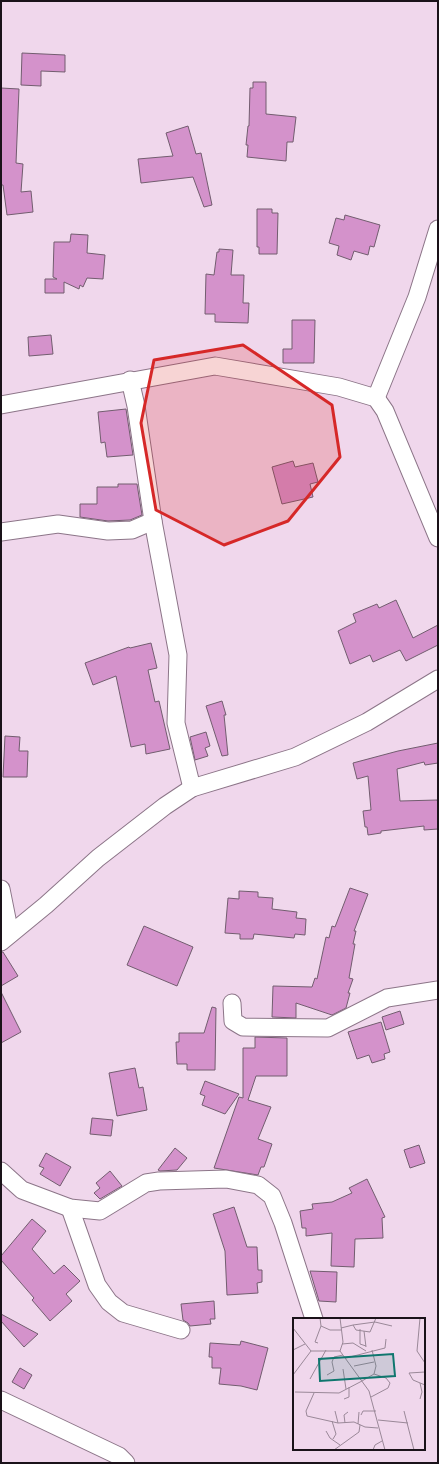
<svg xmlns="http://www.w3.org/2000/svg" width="439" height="1464" font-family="Mulish,sans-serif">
<rect width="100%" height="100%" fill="#f0d7ec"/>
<g fill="#d492cb" stroke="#725d6f">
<polygon points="22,53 65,55 65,72 41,71 41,86 21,85"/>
<polygon points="253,82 266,82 266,114 296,117 293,142 287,142 286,161 247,157 248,145 246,145 248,126 249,126 250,88 253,88"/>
<polygon points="1,88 19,89 16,163 23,164 21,192 31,191 33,212 7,215 3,185 1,185"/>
<polygon points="188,126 196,154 201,153 212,205 204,207 193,177 141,183 138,159 173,156 166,133"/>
<polygon points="257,209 272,209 272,213 278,213 277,254 259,254 259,247 257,247"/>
<polygon points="345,215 380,225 374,247 370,246 368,255 354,251 351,260 337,255 339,246 329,243 336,218 344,220"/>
<polygon points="71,234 88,235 87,253 105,255 103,279 87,278 83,287 80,285 79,289 64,282 64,293 45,293 45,279 57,279 53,277 54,242 70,242"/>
<polygon points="219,249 233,250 231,275 244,275 243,303 249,303 248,323 215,322 215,314 205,314 206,274 214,275 217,252 219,252"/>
<polygon points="292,320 315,320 314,363 283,363 283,349 292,349"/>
<polygon points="51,335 53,354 29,356 28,337"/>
<polygon points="126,409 133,455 107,457 105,442 101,443 98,412"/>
<polygon points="293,461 295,467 313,463 318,482 310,484 313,497 282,504 272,467"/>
<polygon points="118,484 137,484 142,515 130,520 108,521 80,517 80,504 97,504 97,487 118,487"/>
<polygon points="396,600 413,638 438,625 438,645 406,661 400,650 373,662 370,655 350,664 338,631 356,622 353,614 377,604 379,608"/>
<polygon points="151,643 157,668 148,670 155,702 159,701 170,749 146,754 145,744 131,747 116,676 93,685 85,663 129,647 130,648"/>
<polygon points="222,701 226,715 224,715 228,755 222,756 206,706"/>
<polygon points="206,732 210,746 205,748 208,756 195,760 190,737"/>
<polygon points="5,736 20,737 19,751 28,751 27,777 3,777"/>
<polygon points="438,743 438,763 425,765 424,762 397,769 400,801 437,800 438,802 438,829 424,830 424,826 381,831 381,833 368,835 367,827 365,827 363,811 371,810 368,776 357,779 353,763 398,751"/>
<polygon points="350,888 368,894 354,931 356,931 353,944 355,944 349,978 353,979 348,993 350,993 346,1008 332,1015 296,1003 296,1018 272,1017 273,986 312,987 315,978 317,979 326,937 329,938 332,926 335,927"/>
<polygon points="239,891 258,892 258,897 273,898 272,909 297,912 296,918 306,919 305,935 295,934 294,938 254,934 253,939 240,939 240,934 225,933 228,898 239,899"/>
<polygon points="144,926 193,947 177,986 127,965"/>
<polygon points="1,952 3,952 18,976 1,986"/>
<polygon points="1,992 21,1032 1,1043"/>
<polygon points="212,1007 216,1008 215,1070 187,1070 187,1064 177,1064 176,1042 179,1042 179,1033 204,1033"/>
<polygon points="400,1011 404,1024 386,1030 382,1017"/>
<polygon points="381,1022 390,1052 384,1054 385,1059 372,1063 369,1055 357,1059 348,1032"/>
<polygon points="255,1037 287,1038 287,1076 256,1076 248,1100 271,1107 258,1139 272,1144 264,1167 261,1167 258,1175 214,1168 239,1097 243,1098 243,1048 255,1048"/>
<polygon points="135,1068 139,1088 143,1087 147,1110 117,1116 109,1073"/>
<polygon points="205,1081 239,1094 225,1114 202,1105 205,1096 200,1094"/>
<polygon points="92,1118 113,1120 111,1136 90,1134"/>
<polygon points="419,1145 425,1163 410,1168 404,1150"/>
<polygon points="175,1148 187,1158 177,1170 160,1171 158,1170"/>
<polygon points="46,1153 71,1167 60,1186 40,1174 44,1168 39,1166"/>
<polygon points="110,1171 122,1186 100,1199 94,1193 100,1188 96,1183"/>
<polygon points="367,1179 385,1217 382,1218 383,1238 355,1239 354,1267 331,1266 332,1233 306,1236 306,1228 302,1228 300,1211 313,1209 312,1204 332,1202 352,1193 349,1188"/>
<polygon points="234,1207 247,1247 257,1247 258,1270 262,1270 262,1282 257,1283 258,1293 227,1295 225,1251 213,1214"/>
<polygon points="32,1219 46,1231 32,1249 54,1274 64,1265 80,1281 66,1294 72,1301 50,1321 32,1300 34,1298 1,1260 1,1256"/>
<polygon points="310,1271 337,1272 336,1302 319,1301"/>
<polygon points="214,1301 215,1319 210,1319 211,1324 190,1326 188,1323 183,1320 181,1304"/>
<polygon points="1,1314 38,1334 24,1347 1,1321"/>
<polygon points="241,1341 268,1348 257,1390 241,1386 219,1384 221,1368 212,1368 212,1357 209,1357 210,1343 240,1345"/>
<polygon points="20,1368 32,1375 24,1389 12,1382"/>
</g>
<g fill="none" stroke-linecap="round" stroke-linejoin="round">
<defs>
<g id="street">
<polyline points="130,380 136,406 153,521 178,655 176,723 192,788"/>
<polyline points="376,398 417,297 438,229"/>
<polyline points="1,405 215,366 339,387 376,398 385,411 438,538"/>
<polyline points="1,532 58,524 108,531 132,530 153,521"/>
<polyline points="1,889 10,934"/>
<polyline points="1,942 46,905 98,858 165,806 192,788 295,757 367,722 438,679"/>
<polyline points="232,1003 233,1021 243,1027 328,1028 387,998 438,990"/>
<polyline points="1,1171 22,1190 70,1208 100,1211 146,1183 159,1181 226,1179 258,1185 272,1196 283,1223 314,1319"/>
<polyline points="70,1208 97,1285 109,1302 123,1313 181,1330"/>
<polyline points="1,1400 119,1456 126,1463"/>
</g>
</defs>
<use href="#street" stroke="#8c7588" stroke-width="19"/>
<use href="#street" stroke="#fff" stroke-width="17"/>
</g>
<path fill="#d62828" fill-opacity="0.2" stroke="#d62828" stroke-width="3" stroke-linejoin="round" d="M243,345L332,405L340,457L288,521L224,545L156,510L141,423L154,360Z"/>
<g transform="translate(293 1318)">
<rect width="132" height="132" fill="#f0d7ec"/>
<path fill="none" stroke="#9a8898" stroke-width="1" d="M47,0L50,24L47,33L76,73L92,132M127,0L124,33L132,45M60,7L82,4L99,8M28,8L37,12H48M0,10L18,33H47M48,10L60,7L63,12L77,14L83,0M67,11V26L73,28M71,13L73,29M25,25L22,24L28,8L27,0M49,26L60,25L73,33M0,32L12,26M53,40L92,30L93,21M61,48L81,44M50,51L53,71M132,54L116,55L120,62L132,67M0,57L18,33M34,57L41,53L39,44L41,39L50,37M17,61L33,32M2,74L46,75L69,63L81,56L83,48L79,32M21,75L13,93L14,98L45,105L61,104L72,109L85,110M78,79L95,70L97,65L93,60L81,56M51,81L56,79V69M127,81L129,74L127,65M42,93L45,105M111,93L121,132M68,97L70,93H83M85,102L115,105M39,103L43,116L40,121M52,105L51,97L55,94M65,106L66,94M33,113L37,120L47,127M41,132L66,114L67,107M80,132L82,127L89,123"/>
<path fill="#0f766e" fill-opacity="0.15" stroke="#0f766e" stroke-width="2" d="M100,36L102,58L27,63L26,41Z"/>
<rect width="132" height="132" fill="none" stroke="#1a1219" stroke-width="2"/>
</g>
<rect width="439" height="1464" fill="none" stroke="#1a1219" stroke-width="4"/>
</svg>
